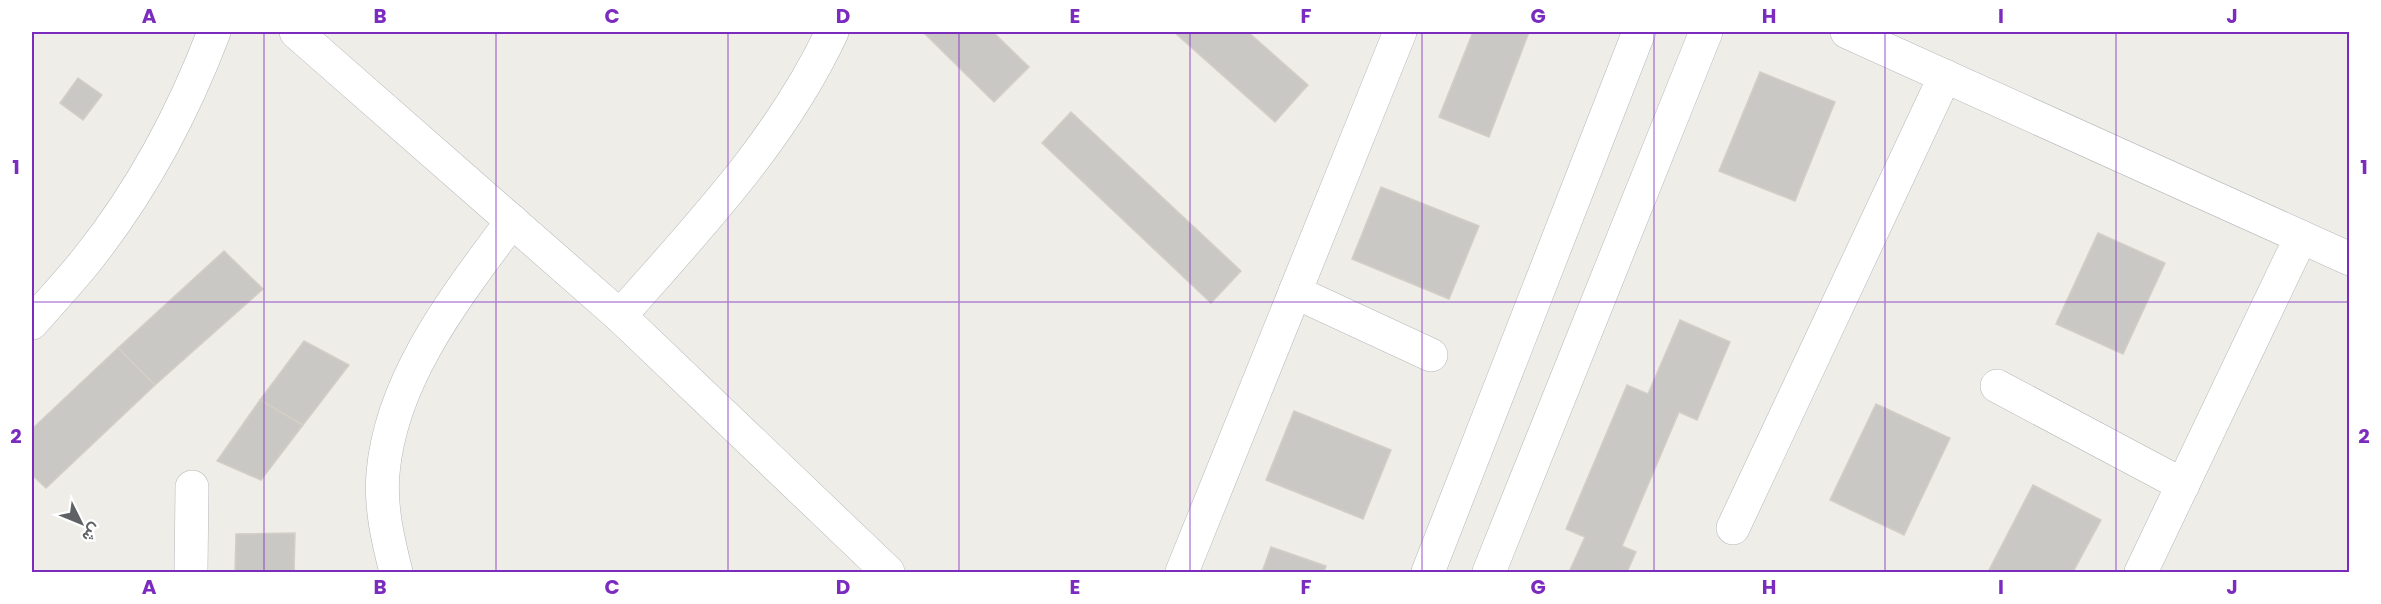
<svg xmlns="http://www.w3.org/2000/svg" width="2381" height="604" font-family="Poppins,Vazirmatn,sans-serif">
<rect width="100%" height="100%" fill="#efede7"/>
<g fill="#cac8c4" stroke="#d3cec6" stroke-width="1.5">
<polygon points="923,32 993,32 1029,67 994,102"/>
<polygon points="1174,32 1248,32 1308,85 1275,122"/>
<polygon points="1473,32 1529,32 1489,137 1439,117"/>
<polygon points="1760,72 1835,102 1795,201 1719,171"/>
<polygon points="78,78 102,95 83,120 60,103"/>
<polygon points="1071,112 1241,271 1211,303 1042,143"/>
<polygon points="1381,187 1479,226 1449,299 1352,259"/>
<polygon points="2098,233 2165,263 2123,354 2056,324"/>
<polygon points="224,251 263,289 155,385 118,348"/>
<polygon points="1680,320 1730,342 1697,420 1679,412 1622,546 1636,552 1627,572 1569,572 1585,537 1566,529 1627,385 1648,394"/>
<polygon points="304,341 349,365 303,425 260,400"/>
<polygon points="118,348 155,385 46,488 32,475 32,429"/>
<polygon points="260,400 303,425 261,480 217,461"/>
<polygon points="1876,404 1950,438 1904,535 1830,500"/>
<polygon points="1294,411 1391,450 1363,519 1266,480"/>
<polygon points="2033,485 2101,520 2073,572 1988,572"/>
<polygon points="295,533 294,572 235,572 236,534"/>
<polygon points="1271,547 1326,566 1324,572 1262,572"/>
</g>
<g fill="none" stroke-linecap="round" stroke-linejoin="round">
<defs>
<g id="minor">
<polyline points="296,32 620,316 888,572"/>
<polyline points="1847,32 2350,259"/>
<polyline points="1295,292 1431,355"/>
<path d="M620,316C699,226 781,141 832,32"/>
<path d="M32,323C51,301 71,280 89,257C142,190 184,111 214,32"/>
<polyline points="1997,386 2183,485"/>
<polyline points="1733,528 1945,76"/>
<polyline points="191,572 192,487"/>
<path d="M396,572C388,540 380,507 383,473C391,378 457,295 512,221"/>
<polyline points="1182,572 1400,32"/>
<polyline points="1428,572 1639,32"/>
<polyline points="1489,572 1706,32"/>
<polyline points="2141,572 2301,237"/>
</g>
</defs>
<use href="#minor" stroke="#b4b7ba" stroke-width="34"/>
<use href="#minor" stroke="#fff" stroke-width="33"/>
</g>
<path fill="none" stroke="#7b2cbf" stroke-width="1.5" stroke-opacity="0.55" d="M264,32V572M496,32V572M728,32V572M959,32V572M1190,32V572M1422,32V572M1654,32V572M1885,32V572M2116,32V572M32,302H2350"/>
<rect width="2381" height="604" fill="none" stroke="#ffffff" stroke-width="66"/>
<g transform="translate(81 523) rotate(133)" stroke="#ffffff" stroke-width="4.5" paint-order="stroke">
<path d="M0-4.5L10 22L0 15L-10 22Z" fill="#5f6265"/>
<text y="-9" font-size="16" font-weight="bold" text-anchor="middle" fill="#5f6265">ش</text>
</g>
<rect x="33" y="33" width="2315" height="538" fill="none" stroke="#7b2cbf" stroke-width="2"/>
<g font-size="20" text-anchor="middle" font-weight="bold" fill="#7b2cbf">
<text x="149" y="23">A</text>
<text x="380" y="23">B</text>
<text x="612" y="23">C</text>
<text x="843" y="23">D</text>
<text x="1075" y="23">E</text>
<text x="1306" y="23">F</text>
<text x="1538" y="23">G</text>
<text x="1769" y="23">H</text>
<text x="2001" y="23">I</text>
<text x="2232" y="23">J</text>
<text x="16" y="174">1</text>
<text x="2364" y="174">1</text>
<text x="16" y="443">2</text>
<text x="2364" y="443">2</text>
<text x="149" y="594">A</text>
<text x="380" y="594">B</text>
<text x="612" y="594">C</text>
<text x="843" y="594">D</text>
<text x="1075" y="594">E</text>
<text x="1306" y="594">F</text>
<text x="1538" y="594">G</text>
<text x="1769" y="594">H</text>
<text x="2001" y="594">I</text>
<text x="2232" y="594">J</text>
</g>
</svg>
